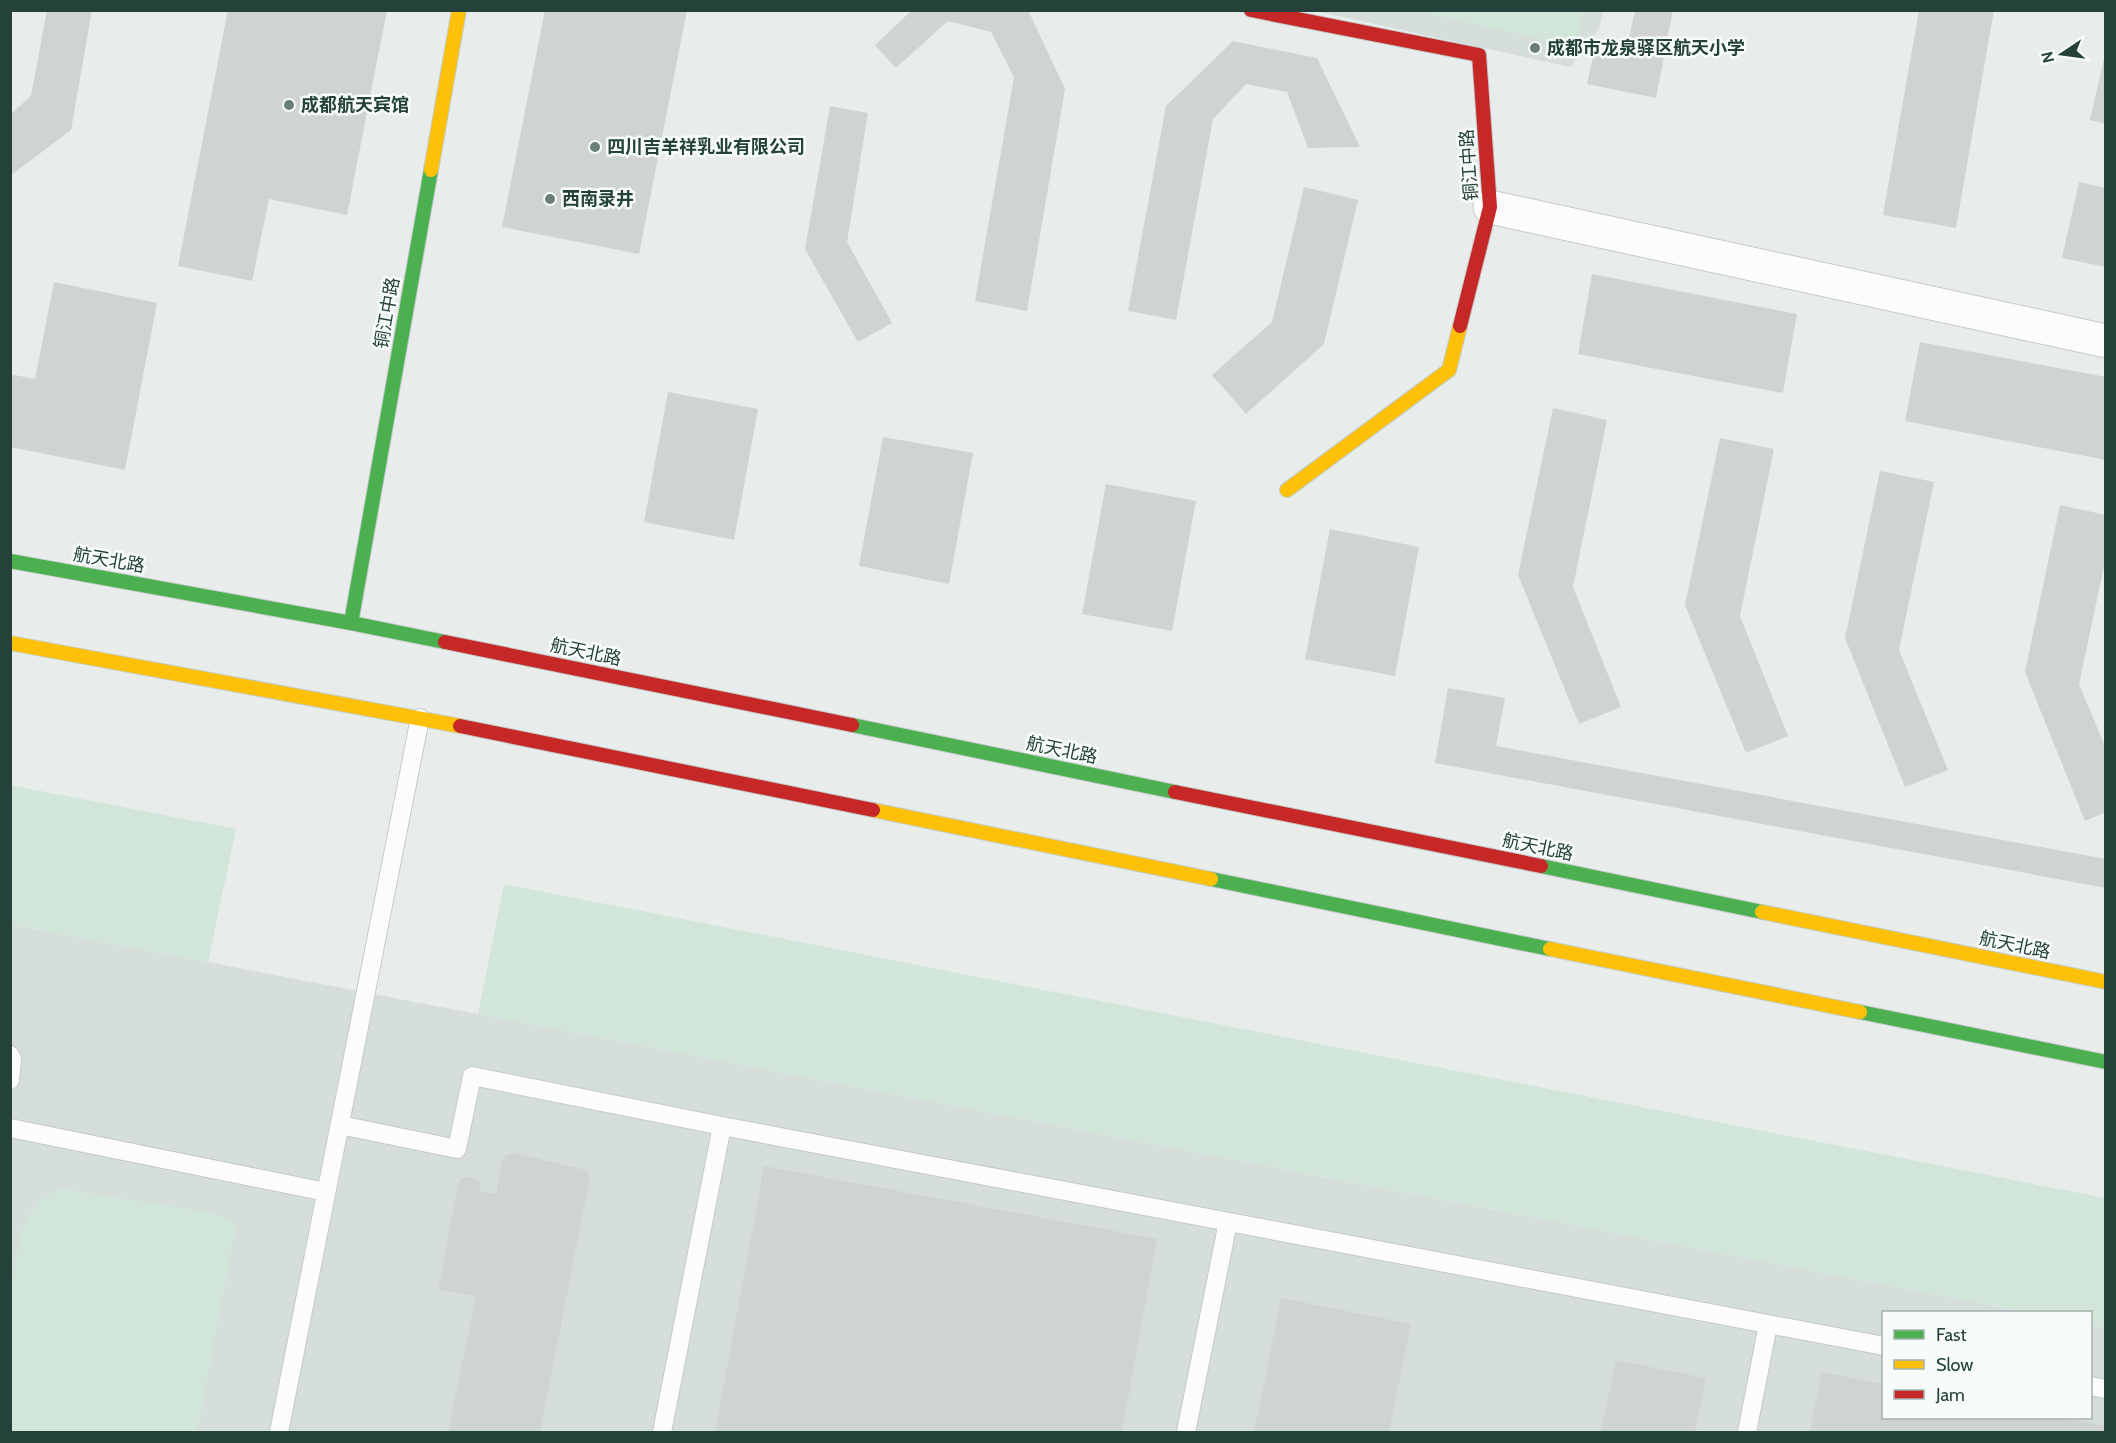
<svg xmlns="http://www.w3.org/2000/svg" width="2116" height="1443" font-family="Cabin,'Noto Sans SC',sans-serif">
<rect width="100%" height="100%" fill="#e8edeb"/>
<g fill="#d6dedb">
<polygon points="1315,11 1603,11 1599,29 1570,67"/>
<polygon points="10,924 2027,1312 1884,1312 1884,1418 2090,1418 2091,1325 2105,1328 2105,1432 11,1432"/>
</g>
<g fill="#d1e6d8">
<polygon points="1416,11 1584,11 1576,47"/>
<polygon points="10,785 236,829 208,962 11,924"/>
<polygon points="504,884 2105,1198 2105,1328 2091,1325 2090,1312 2027,1312 478,1014"/>
<polygon points="61,1189 209,1212 224,1217 236,1225 197,1432 11,1432 11,1287 21,1233 30,1213 43,1198"/>
</g>
<g fill="#cfd4d2">
<polygon points="47,10 92,10 71,130 10,176 10,115 31,96"/>
<polygon points="228,10 387,10 347,215 269,199 252,281 178,266"/>
<polygon points="545,10 687,10 639,254 502,227"/>
<polygon points="912,10 1028,10 1065,89 1027,311 975,301 1014,77 991,32 948,21 896,68 875,45"/>
<polygon points="1635,10 1673,10 1656,98 1587,84 1594,52 1625,58"/>
<polygon points="1919,10 1994,10 1956,228 1883,215"/>
<polygon points="1233,41 1317,58 1360,147 1308,148 1287,92 1246,84 1213,119 1176,320 1128,311 1166,106"/>
<polygon points="2105,54 2106,54 2106,124 2090,120"/>
<polygon points="830,106 868,113 847,242 892,323 858,342 805,249"/>
<polygon points="2079,182 2106,188 2106,267 2062,258"/>
<polygon points="1304,187 1358,200 1324,344 1246,414 1212,375 1272,322"/>
<polygon points="1592,274 1797,314 1783,393 1578,354"/>
<polygon points="54,282 157,303 125,470 10,447 10,374 35,379"/>
<polygon points="1920,342 2106,377 2106,460 1905,421"/>
<polygon points="668,392 758,409 734,540 644,522"/>
<polygon points="1553,408 1607,420 1573,587 1621,707 1579,724 1518,575"/>
<polygon points="883,437 973,453 949,584 859,566"/>
<polygon points="1720,438 1774,449 1740,616 1788,736 1746,753 1685,605"/>
<polygon points="1880,471 1934,482 1899,650 1948,770 1905,787 1845,638"/>
<polygon points="1106,484 1196,501 1172,631 1082,614"/>
<polygon points="2060,505 2106,515 2106,557 2079,684 2106,749 2106,812 2085,821 2025,672"/>
<polygon points="1330,529 1419,547 1395,676 1305,659"/>
<polygon points="1448,688 1505,698 1496,746 2106,859 2106,888 1435,763"/>
<polygon points="513,1153 586,1170 589,1174 590,1178 540,1432 448,1432 476,1296 438,1289 458,1184 461,1178 474,1177 480,1183 480,1191 496,1194 502,1160 505,1156"/>
<polygon points="764,1166 1157,1239 1122,1432 715,1432"/>
<polygon points="1281,1298 1411,1324 1389,1432 1254,1432"/>
<polygon points="1616,1360 1706,1378 1695,1432 1601,1432"/>
<polygon points="1821,1372 1884,1384 1884,1418 2061,1418 2106,1426 2106,1432 1810,1432"/>
</g>
<g fill="none" stroke-linecap="round" stroke-linejoin="round">
<defs>
<g id="lane">
<polyline points="10,1055 12,1059 10,1080"/>
<polyline points="340,1125 457,1149 472,1076 722,1126 1884,1346"/>
<polyline points="10,1128 326,1192"/>
<polyline points="2090,1386 2106,1389"/>
<polyline points="279,1432 420,718"/>
<polyline points="662,1432 722,1126"/>
<polyline points="1186,1432 1228,1222"/>
<polyline points="1747,1432 1768,1325"/>
</g>
<polyline id="street" points="1490,207 2106,341"/>
<g id="fast">
<polyline points="10,561 351,623 445,642"/>
<polyline points="351,623 431,170"/>
<polyline points="852,725 1175,792"/>
<polyline points="1541,866 1762,912"/>
<polyline points="1211,879 1550,949"/>
<polyline points="1860,1012 2106,1062"/>
</g>
<g id="slow">
<polyline points="431,170 459,10"/>
<polyline points="1287,490 1449,370 1460,326"/>
<polyline points="10,643 460,726"/>
<polyline points="873,810 1211,879"/>
<polyline points="1762,912 2106,982"/>
<polyline points="1550,949 1860,1012"/>
</g>
<g id="jam">
<polyline points="1251,10 1479,55 1490,207 1460,326"/>
<polyline points="445,642 852,725"/>
<polyline points="460,726 873,810"/>
<polyline points="1175,792 1541,866"/>
</g>
</defs>
<use href="#lane" stroke="#c5cac8" stroke-width="20"/>
<use href="#street" stroke="#c5cac8" stroke-width="35"/>
<use href="#fast" stroke="#c3cbc8" stroke-width="16"/>
<use href="#slow" stroke="#c3cbc8" stroke-width="16"/>
<use href="#jam" stroke="#c3cbc8" stroke-width="16"/>
<use href="#lane" stroke="#fcfcfc" stroke-width="18"/>
<use href="#street" stroke="#fcfcfc" stroke-width="33"/>
<use href="#fast" stroke="#4caf50" stroke-width="14"/>
<use href="#slow" stroke="#ffc107" stroke-width="14"/>
<use href="#jam" stroke="#c62828" stroke-width="14"/>
</g>
<g fill="#697e78" stroke="#f7fbf9" stroke-width="2">
<circle cx="1535" cy="48" r="6"/>
<circle cx="289" cy="105" r="6"/>
<circle cx="595" cy="147" r="6"/>
<circle cx="550" cy="199" r="6"/>
</g>
<g text-anchor="middle" dominant-baseline="central" stroke-width="5" stroke-linejoin="round" paint-order="stroke">
<g font-size="18" font-weight="bold" fill="#24423a" stroke="#f7fbf9" text-anchor="start">
<text x="1547" y="48">成都市龙泉驿区航天小学</text>
<text x="301" y="105">成都航天宾馆</text>
<text x="607" y="147">四川吉羊祥乳业有限公司</text>
<text x="562" y="199">西南录井</text>
</g>
<g font-size="18" fill="#24423a" stroke="#f7fbf9">
<text transform="translate(1469 165) rotate(-94)">铜江中路</text>
<text transform="translate(387 313) rotate(-80)">铜江中路</text>
<text transform="translate(109 560) rotate(10)">航天北路</text>
<text transform="translate(586 652) rotate(12)">航天北路</text>
<text transform="translate(1062 750) rotate(12)">航天北路</text>
<text transform="translate(1538 847) rotate(12)">航天北路</text>
<text transform="translate(2015 945) rotate(12)">航天北路</text>
</g>
</g>
<rect width="2116" height="1443" fill="none" stroke="#24423a" stroke-width="24"/>
<rect x="1882" y="1311" width="210" height="108" fill="#f7fbf9" stroke="#a3b1ad" stroke-width="1.5"/>
<rect x="1894" y="1330" width="30" height="9" fill="#4caf50" stroke="#a3b1ad" stroke-width="1.5"/>
<text x="1936" y="1341" font-size="18" fill="#24423a">Fast</text>
<rect x="1894" y="1360" width="30" height="9" fill="#ffc107" stroke="#a3b1ad" stroke-width="1.5"/>
<text x="1936" y="1371" font-size="18" fill="#24423a">Slow</text>
<rect x="1894" y="1390" width="30" height="9" fill="#c62828" stroke="#a3b1ad" stroke-width="1.5"/>
<text x="1936" y="1401" font-size="18" fill="#24423a">Jam</text>
<g transform="translate(2062 54) rotate(257)" stroke="#f7fbf9" stroke-width="4.5" paint-order="stroke">
<path d="M0-4.5L10 22L0 15L-10 22Z" fill="#24423a"/>
<text y="-9" font-size="16" font-weight="bold" text-anchor="middle" fill="#24423a">N</text>
</g>
</svg>
